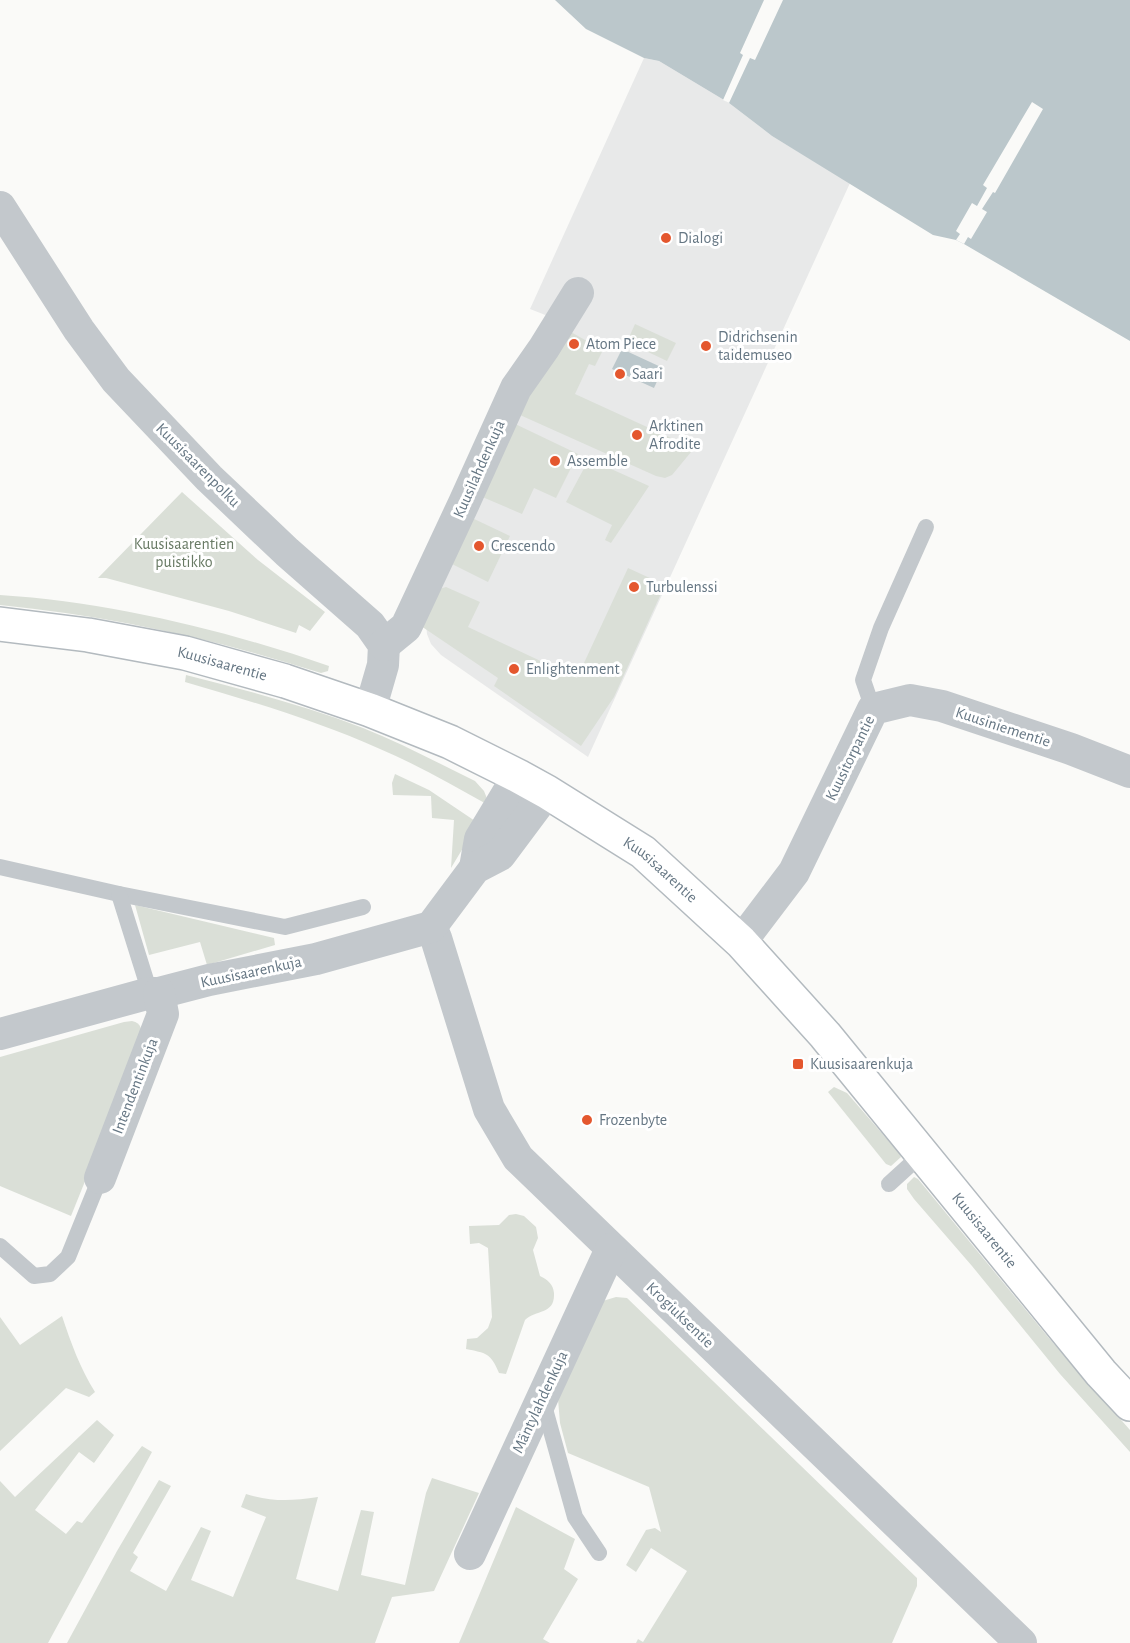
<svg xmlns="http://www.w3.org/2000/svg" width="1130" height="1643" font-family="'Alegreya Sans',sans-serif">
<rect width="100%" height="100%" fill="#fafaf8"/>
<polygon fill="#e8e9e9" points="644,58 659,61 729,103 772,136 850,183 588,757 441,655 431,644 427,634 426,624 558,320 530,309"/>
<g fill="#dadfd7">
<polygon points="635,324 676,343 667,361 627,342"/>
<polygon points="569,331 603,350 595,366 589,364 575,394 682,443 683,440 696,446 672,475 665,478 656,476 520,415 516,402"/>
<polygon points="509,421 578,454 556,498 534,488 522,514 480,496"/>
<polygon points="589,459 649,486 611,543 605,540 612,525 566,502"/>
<polygon points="182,492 258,560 325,612 310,631 299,625 296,633 229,611 106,578 98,578"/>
<polygon points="470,517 510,536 488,582 448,562"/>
<polygon points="628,568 665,585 614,697 581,746 494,686 498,678 418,624 436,590 446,587 480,602 468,627 577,678"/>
<path d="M0,595C110,602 225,630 329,666L328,671L321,673C215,639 111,616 0,605Z"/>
<path d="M186,675C246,690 305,706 363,728C401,743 438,763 475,781L484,791L490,806C454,786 418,765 380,749C317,721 251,701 185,682Z"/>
<polygon points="395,774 429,790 478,823 451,868 454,820 432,818 431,796 393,795 392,783"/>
<polygon points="135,905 274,938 275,945 207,965 200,942 149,955"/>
<path d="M132,1021C142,1023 142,1031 142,1040L71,1216L0,1186V1057L124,1022Z"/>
<polygon points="834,1087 847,1093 899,1153 901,1157 891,1166 886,1164 828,1092"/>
<polygon points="914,1177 918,1179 1048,1337 1130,1430 1130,1452 1060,1374 972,1266 914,1199 907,1189 907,1184"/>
<path d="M516,1214L524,1216L536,1227L538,1238L533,1250L540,1276C548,1280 553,1284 554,1293C555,1315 536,1309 525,1320L506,1374L499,1373C491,1353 486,1353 466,1349L467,1339L477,1338L488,1328L492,1317L488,1248L479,1243L470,1244L469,1226L499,1225L509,1215Z"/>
<polygon points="616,1297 627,1298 917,1578 917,1586 892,1643 636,1643 638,1639 643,1642 687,1571 651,1548 636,1572 626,1565 646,1530 655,1528 661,1532 649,1487 568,1453 560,1423 557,1387 596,1303"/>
<path d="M62,1316C71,1343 80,1368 95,1392L89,1397L66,1388L0,1451V1317L20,1345Z"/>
<polygon points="97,1420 114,1435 94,1463 79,1452 35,1510 66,1534 77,1521 82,1523 142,1446 152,1452 48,1643 0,1643 0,1481 15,1497"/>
<path d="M432,1478L479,1493L434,1591L392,1597L375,1643H67L117,1551L159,1480L171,1486L133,1553L138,1557L130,1571L166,1591L201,1527L211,1531L191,1580L233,1597L266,1517L241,1507L246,1494C273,1502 291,1501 318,1497L296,1579L338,1591L361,1510L374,1512L361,1575L405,1585L426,1493Z"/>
<polygon points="516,1507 575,1539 564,1569 578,1579 543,1639 550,1643 459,1643"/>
</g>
<g fill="#bbc7cb">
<polygon points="555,0 1130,0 1130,341 964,244 956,240 933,235 772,136 729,103 659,61 644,58 586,29"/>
<polygon points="622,349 663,368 654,388 612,369"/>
</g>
<g fill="#fafaf8">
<polygon points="764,0 783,0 755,60 750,58 729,103 723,100 743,55 740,53"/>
<polygon points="1032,102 1043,109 995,193 993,192 982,209 987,212 971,239 968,237 964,244 956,240 960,234 956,231 972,203 977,206 987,188 983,185"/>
</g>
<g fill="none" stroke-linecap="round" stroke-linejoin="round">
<defs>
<g id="secondary">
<path id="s1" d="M0,624L88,635L185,653L285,681L370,710L450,742L518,776L547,792L643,852L741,942L825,1035L1101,1373L1130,1404"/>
</g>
</defs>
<use href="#secondary" stroke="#b3babf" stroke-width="36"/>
<g stroke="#c3c8cc" stroke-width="16">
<polyline points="873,709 863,680 881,628 926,527"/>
<polyline points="0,867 119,894 285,927 363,907"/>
<polyline points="119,894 150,993"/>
<polyline points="889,1184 922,1154"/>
<polyline points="0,1246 34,1276 50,1274 68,1257 100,1178"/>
<polyline points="543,1402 575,1517 599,1553"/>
</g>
<g stroke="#c3c8cc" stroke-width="32">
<polyline points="0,207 79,330 116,380 209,478 287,552 370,625 384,645 383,665 370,710"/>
<polyline points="384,645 406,627 464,503 516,388 544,348 578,293"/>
<polyline points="475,868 480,839 518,776"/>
<polyline points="431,927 436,938 489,1109 518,1158 1021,1643"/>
<polyline points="741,942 794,872 873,709 910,700 942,706 1071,749 1130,772"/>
<polyline points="0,1034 150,993 159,993 209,980 316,959 431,927 475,868 500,855 547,792"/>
<polyline points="100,1178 163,1014 159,993"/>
<polyline points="470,1554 611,1249"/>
</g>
<use href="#secondary" stroke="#fff" stroke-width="33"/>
</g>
<g fill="#e4572e" stroke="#fff" stroke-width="2">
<circle cx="666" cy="238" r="6"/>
<circle cx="574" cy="344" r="6"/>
<circle cx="706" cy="346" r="6"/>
<circle cx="620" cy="374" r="6"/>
<circle cx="637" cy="435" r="6"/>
<circle cx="555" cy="461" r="6"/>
<circle cx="479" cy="546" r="6"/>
<circle cx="634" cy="587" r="6"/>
<circle cx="514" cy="669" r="6"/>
<rect x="792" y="1058" width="12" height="12" rx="3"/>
<circle cx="587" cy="1120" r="6"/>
</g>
<g text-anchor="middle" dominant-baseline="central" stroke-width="6" stroke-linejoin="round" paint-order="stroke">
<g font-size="16" fill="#657683" stroke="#fff" text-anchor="start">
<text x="678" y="238">Dialogi</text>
<text x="718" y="337">Didrichsenin<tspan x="718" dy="18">taidemuseo</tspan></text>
<text x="586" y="344">Atom Piece</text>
<text x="632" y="374">Saari</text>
<text x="649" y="426">Arktinen<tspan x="649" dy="18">Afrodite</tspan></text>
<text x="567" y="461">Assemble</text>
<text x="491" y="546">Crescendo</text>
<text x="646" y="587">Turbulenssi</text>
<text x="526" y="669">Enlightenment</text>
<text x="810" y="1064">Kuusisaarenkuja</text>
<text x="599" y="1120">Frozenbyte</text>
</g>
<g font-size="16" fill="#657683" stroke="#fff">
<text transform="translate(198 465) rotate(45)">Kuusisaarenpolku</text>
<text transform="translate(479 469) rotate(-66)">Kuusilahdenkuja</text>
<text stroke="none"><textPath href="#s1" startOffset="226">Kuusisaarentie</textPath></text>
<text transform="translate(1003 727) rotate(18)">Kuusiniementie</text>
<text transform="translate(850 758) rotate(-64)">Kuusitorpantie</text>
<text stroke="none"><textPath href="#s1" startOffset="714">Kuusisaarentie</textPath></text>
<text transform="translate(251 972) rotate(-12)">Kuusisaarenkuja</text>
<text transform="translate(135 1086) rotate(-69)">Intendentinkuja</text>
<text stroke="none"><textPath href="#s1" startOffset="1200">Kuusisaarentie</textPath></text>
<text transform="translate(680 1315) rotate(44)">Krogiuksentie</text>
<text transform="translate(540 1402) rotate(-65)">Mäntylahdenkuja</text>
</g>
<g font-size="16" fill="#687a64" stroke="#fff">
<text x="184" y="544">Kuusisaarentien<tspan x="184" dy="18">puistikko</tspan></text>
</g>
</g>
</svg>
